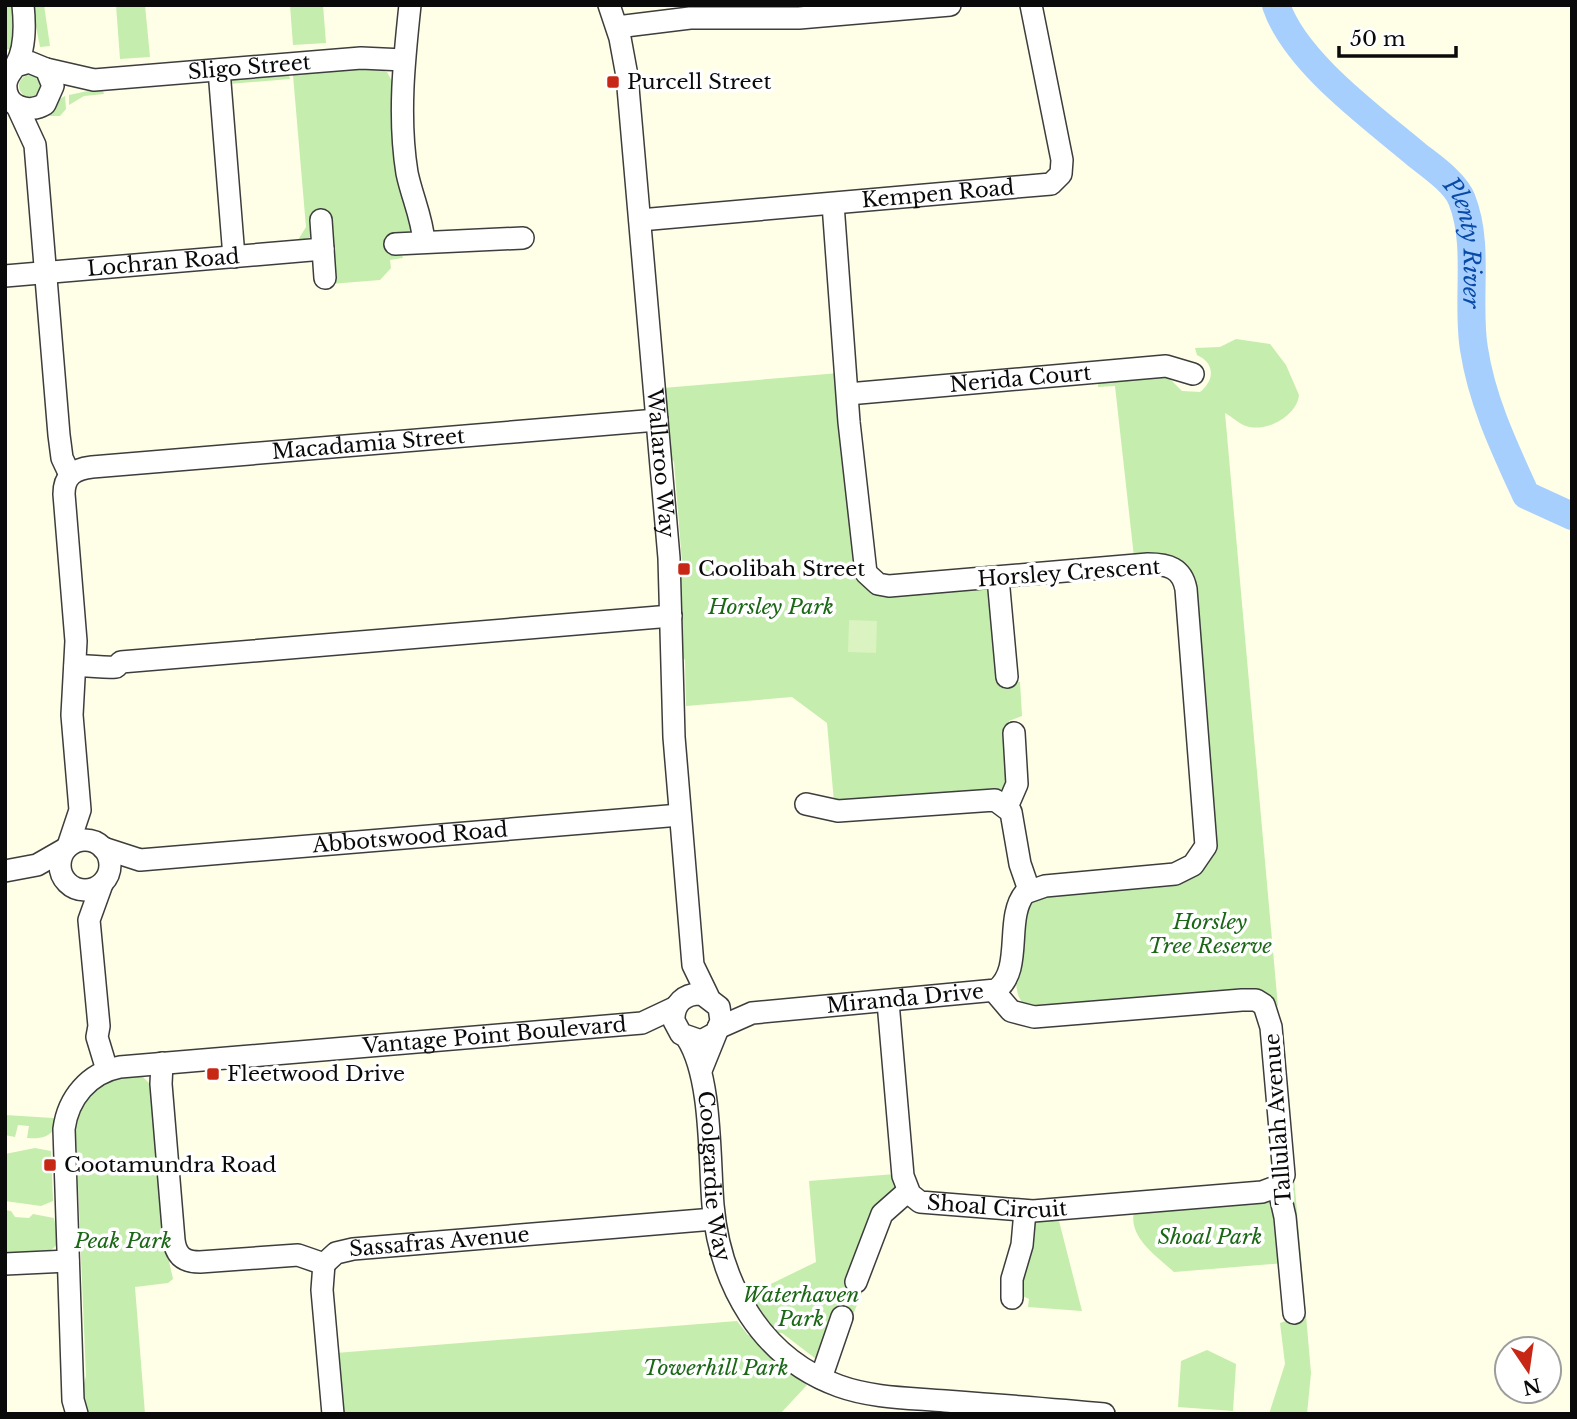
<svg xmlns="http://www.w3.org/2000/svg" width="1577" height="1419" font-family="'Libre Baskerville',serif">
<rect width="100%" height="100%" fill="#fffee7"/>
<g fill="#c5edad">
<polygon points="44,5 50,46 40,47 32,6"/>
<polygon points="116,5 145,5 150,57 120,59"/>
<polygon points="290,5 323,5 326,43 293,45"/>
<polygon points="5,7 14,7 14,48 5,50"/>
<polygon points="368,66 387,72 393,83 412,229 406,234 401,252 403,258 390,260 391,268 380,280 330,284 312,236 300,243 298,240 306,227 293,75 294,72"/>
<polygon points="288,73 290,79 228,84 229,78"/>
<circle cx="30" cy="86" r="11"/>
<polygon points="102,88 104,94 84,96 69,105 69,95"/>
<polygon points="65,96 66,109 60,116 47,116 58,100"/>
<path d="M1236,339L1270,344L1286,365L1299,395C1297,415 1269,431 1250,427C1241,426 1233,417 1225,413L1278,1007L1271,995L1257,990L1043,1008C1038,1007 1030,1007 1026,1005C1005,995 1023,930 1026,910L1038,896L1198,872L1195,590L1134,557L1115,386L1098,387V380L1160,375L1169,378L1182,391L1200,392C1215,380 1215,363 1197,355L1195,348L1220,347Z"/>
<polygon points="839,373 853,555 858,576 992,586 1014,682 1020,682 1022,716 1009,721 1005,794 834,802 827,723 792,697 686,706 685,660 680,653 679,582 683,574 674,462 668,452 663,388"/>
<path d="M133,1074L142,1076L151,1085L166,1248L173,1279L168,1283L135,1287L145,1414H83L82,1391L86,1376L76,1137C68,1119 86,1094 101,1084C109,1078 124,1077 133,1074Z"/>
<path d="M5,1115L53,1118L57,1120L55,1128C49,1138 38,1139 27,1138L29,1126L18,1125L15,1137L5,1135Z"/>
<polygon points="35,1148 51,1151 53,1201 41,1206 5,1201 5,1154"/>
<polygon points="895,1174 898,1191 857,1292 862,1293 849,1324 820,1362 782,1333 776,1333 750,1294 816,1262 809,1181"/>
<polygon points="1294,1177 1311,1373 1307,1414 1269,1414 1285,1364 1280,1323 1294,1318 1304,1319 1290,1192"/>
<path d="M1274,1200L1285,1263L1174,1272C1157,1256 1128,1238 1134,1211Z"/>
<path d="M5,1210L11,1211L15,1217L29,1218L33,1214L54,1218C55,1225 58,1228 58,1235C60,1260 22,1254 5,1255Z"/>
<polygon points="1058,1217 1082,1311 1028,1307 1029,1299 1018,1294 1031,1219"/>
<polygon points="737,1321 748,1335 755,1337 763,1351 807,1385 780,1414 342,1414 336,1353"/>
<polygon points="1207,1350 1236,1364 1233,1411 1178,1407 1181,1361"/>
</g>
<polygon fill="#daf3c0" points="849,620 877,621 876,653 848,652"/>
<g fill="none" stroke-linecap="round" stroke-linejoin="round">
<path stroke="#a6cffd" stroke-width="28" id="s1" d="M1276,5C1295,62 1372,117 1417,155C1431,166 1456,183 1462,200C1480,246 1466,302 1474,349C1482,401 1504,447 1526,495L1572,516"/>
<defs>
<g id="minor">
<path d="M410,5C404,61 398,117 407,173C412,197 422,217 424,242"/>
<path id="s2" d="M609,5L620,38L627,76L669,558L674,737L693,965L708,996"/>
<polyline points="617,27 690,18 799,18 950,5"/>
<path d="M16,66L29,62L46,69L53,86L45,104C29,114 4,107 6,84C7,75 12,72 16,65C26,48 25,24 23,5"/>
<path id="s3" d="M46,69L94,80L361,58L404,60"/>
<polyline points="219,70 234,257"/>
<polyline points="17,106 35,145 59,435 62,458 70,475"/>
<polyline points="321,220 325,278"/>
<path id="s4" d="M640,220L1051,184L1061,174L1062,160L1031,5"/>
<polyline points="395,244 523,238"/>
<path id="s5" d="M5,276L323,249"/>
<path id="s6" d="M848,394L1166,366L1193,374"/>
<polyline points="998,578 1007,677"/>
<path d="M75,666C90,665 101,668 116,667L121,662L671,616"/>
<polyline points="806,804 838,811 995,800 1011,812 1020,864 1029,890"/>
<polyline points="1007,807 1017,784 1014,733"/>
<circle cx="85" cy="865" r="25"/>
<path id="s7" d="M68,846L80,810L72,715L76,641L64,494C64,475 75,469 92,467L657,420"/>
<path id="s8" d="M103,848L140,860L680,815"/>
<polyline points="5,871 37,865 65,849"/>
<polyline points="102,884 89,920 99,1026 97,1037 107,1070"/>
<polyline points="994,991 1011,1011 1034,1017 1242,1000 1256,1000 1264,1005 1271,1027 1284,1175 1278,1186 1285,1217 1294,1313"/>
<path id="s9" d="M888,1002L903,1176L910,1194L920,1202L1033,1211L1262,1192L1278,1186"/>
<path id="s10" d="M718,1028L752,1013L996,990C1024,970 1004,918 1025,893L1045,886L1175,874L1193,865L1206,846L1186,589C1182,568 1168,564 1148,564L889,586L878,584L866,573L849,422L833,204"/>
<path id="s11" d="M687,1038C712,1077 709,1157 713,1205C720,1284 761,1358 839,1386C872,1398 910,1398 945,1401C998,1405 1051,1409 1104,1414"/>
<path id="s12" d="M162,1063L161,1084L174,1240C176,1256 184,1262 200,1262L298,1255L324,1264L336,1253L353,1249L714,1219"/>
<path d="M702,1068L721,1021L719,1007L702,994C684,993 673,1004 674,1021L681,1034L701,1041L714,1034"/>
<polyline points="5,1264 68,1261"/>
<polyline points="324,1264 322,1290 333,1414"/>
<polyline points="856,1282 882,1214 908,1191"/>
<polyline points="1012,1298 1012,1279 1022,1245 1025,1211"/>
<polyline points="821,1378 842,1317"/>
<path id="s13" d="M77,1414L73,1400L64,1129C68,1098 89,1073 120,1067L642,1023L676,1007"/>
</g>
</defs>
<use href="#minor" stroke="#3d3d3d" stroke-width="24"/>
<use href="#minor" stroke="#fff" stroke-width="21"/>
</g>
<g fill="#c72816" stroke="#fff" stroke-width="2.5">
<rect x="606" y="75" width="14" height="14" rx="3.5"/>
<rect x="677" y="562" width="14" height="14" rx="3.5"/>
<rect x="206" y="1067" width="14" height="14" rx="3.5"/>
<rect x="43" y="1158" width="14" height="14" rx="3.5"/>
</g>
<g text-anchor="middle" dominant-baseline="central" stroke-width="7" stroke-linejoin="round" paint-order="stroke">
<g font-size="21" fill="#0a0a0a" stroke="#fff">
<text stroke="none"><textPath href="#s3" startOffset="205">Sligo Street</textPath></text>
<text stroke="none"><textPath href="#s4" startOffset="299">Kempen Road</textPath></text>
<text stroke="none"><textPath href="#s5" startOffset="159">Lochran Road</textPath></text>
<text stroke="none"><textPath href="#s6" startOffset="173">Nerida Court</textPath></text>
<text stroke="none"><textPath href="#s7" startOffset="676">Macadamia Street</textPath></text>
<text stroke="none"><textPath href="#s2" startOffset="462">Wallaroo Way</textPath></text>
<text transform="translate(1069 573) rotate(-4)">Horsley Crescent</text>
<text stroke="none"><textPath href="#s8" startOffset="310">Abbotswood Road</textPath></text>
<text stroke="none"><textPath href="#s10" startOffset="191">Miranda Drive</textPath></text>
<text stroke="none"><textPath href="#s13" startOffset="751">Vantage Point Boulevard</textPath></text>
<text transform="translate(1278 1119) rotate(-94)">Tallulah Avenue</text>
<text stroke="none"><textPath href="#s11" startOffset="142">Coolgardie Way</textPath></text>
<text stroke="none"><textPath href="#s9" startOffset="284">Shoal Circuit</textPath></text>
<text stroke="none"><textPath href="#s12" startOffset="462">Sassafras Avenue</textPath></text>
</g>
<g font-size="21" fill="#0a0a0a" stroke="#fff" text-anchor="start">
<text x="627" y="82">Purcell Street</text>
<text x="698" y="569">Coolibah Street</text>
<text x="227" y="1074">Fleetwood Drive</text>
<text x="64" y="1165">Cootamundra Road</text>
</g>
<g font-size="21" font-style="italic" fill="#1a6715" stroke="#fff">
<text x="771" y="607">Horsley Park</text>
<text x="1210" y="922">Horsley<tspan x="1210" dy="24">Tree Reserve</tspan></text>
<text x="1210" y="1237">Shoal Park</text>
<text x="123" y="1241">Peak Park</text>
<text x="801" y="1295">Waterhaven<tspan x="801" dy="24">Park</tspan></text>
<text x="716" y="1368">Towerhill Park</text>
</g>
<g font-size="23" font-style="italic" fill="#094aa6" stroke="#fff">
<text stroke="none"><textPath href="#s1" startOffset="315">Plenty River</textPath></text>
</g>
</g>
<rect width="1577" height="1419" fill="none" stroke="#0a0a0a" stroke-width="14"/>
<g transform="translate(1528 1370) rotate(167)"><circle r="33" fill="#ffffff" stroke="#9d9d9d" stroke-width="2"/>
<path d="M0-5L12 26L0 18L-12 26Z" fill="#c72816"/>
<text y="-10" font-size="19" font-weight="bold" text-anchor="middle" fill="#0a0a0a">N</text>
</g>
<path d="M1339 46v10h117v-10" fill="none" stroke="#0a0a0a" stroke-width="3.5"/>
<text x="1350" y="46" font-size="21" fill="#0a0a0a" stroke="#ffffff" stroke-width="5" paint-order="stroke">50 m</text>
</svg>
